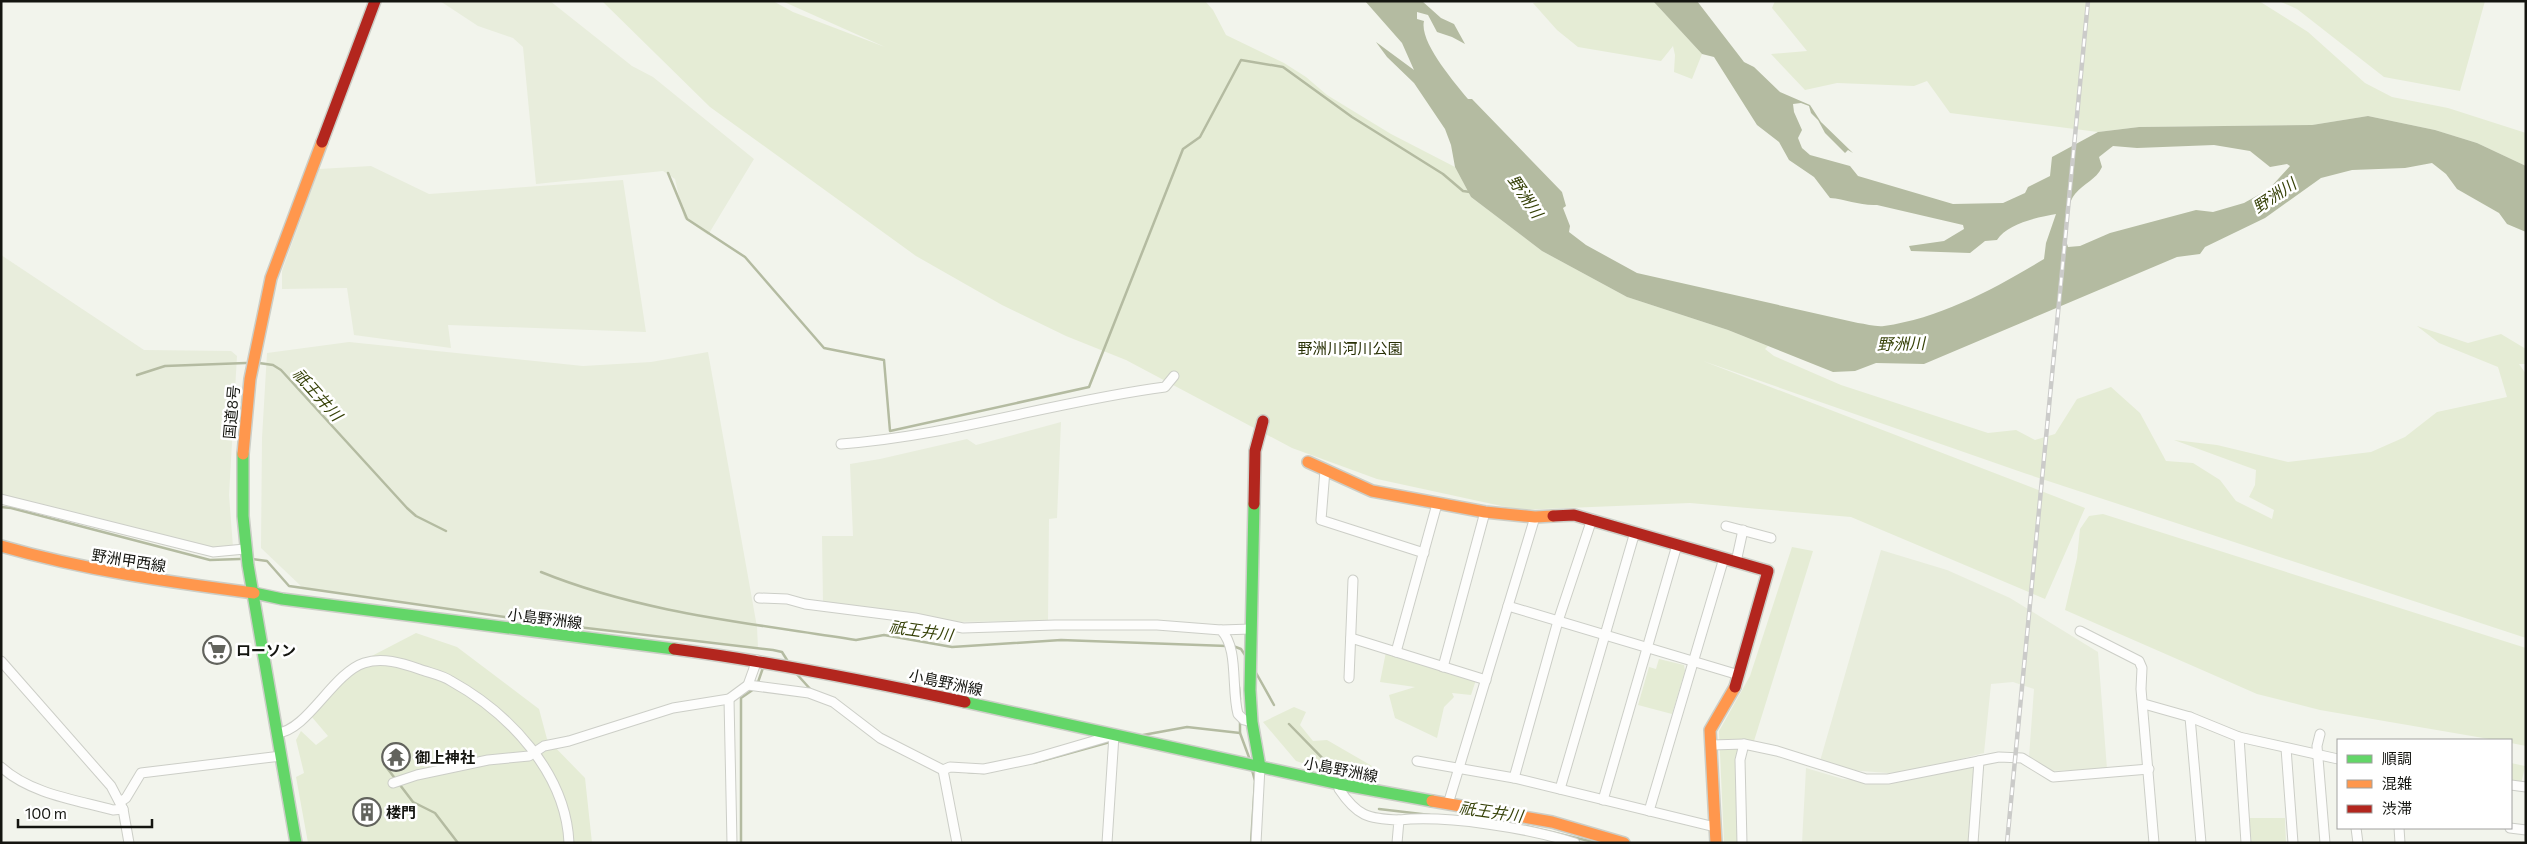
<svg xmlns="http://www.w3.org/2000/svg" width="2527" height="844" font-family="Commissioner,'Noto Sans JP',sans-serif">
<rect width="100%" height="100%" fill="#f2f4ec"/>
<g fill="#e8eddc">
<polygon points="440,1 550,1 632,66 653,77 754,159 708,235 684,218 675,179 663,171 536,184 523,47 513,38 478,26"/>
<polygon points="371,166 429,194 623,180 646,332 448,325 451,348 354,335 347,288 282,289 282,271 319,169"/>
<polygon points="1,255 144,350 231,351 237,356 229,495 233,547 209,547 1,497"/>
<polygon points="349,342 583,366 651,362 708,352 757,627 758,648 552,623 303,588 261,548 262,438 267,353"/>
<polygon points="1061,422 1057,518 1049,519 1048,621 947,622 823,604 822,536 853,536 850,464 880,459 967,439 976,445"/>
<polygon points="1881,550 1947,570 2010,598 2098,652 2107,769 2051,771 2029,757 2034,689 2013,682 1991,684 1984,753 1919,770 1888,773 1848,770 1820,761"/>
<polygon points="1971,766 1974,768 1969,843 1802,843 1806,768 1843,779 1874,781"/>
</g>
<g fill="#e5ecd5">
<polygon points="602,1 773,1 793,12 885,47 782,1 1205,1 1213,10 1226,35 1284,63 1306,77 1327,95 1391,134 1455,167 1471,197 1542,251 1627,297 1728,330 1768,346 1765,349 1774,356 1841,385 1988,433 2016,430 2035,440 2055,434 2077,399 2111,387 2140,413 2166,461 2193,463 2220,480 2236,501 2272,519 2274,510 2249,497 2255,485 2256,470 2174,440 2217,445 2288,462 2371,452 2405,437 2437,412 2507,397 2498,367 2439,343 2417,326 2468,343 2501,334 2526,349 2526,364 2519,364 2526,374 2526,638 2024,473 1703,361 2085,508 2045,599 1851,517 1690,503 1520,510 1377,479 1292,448 1126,360 1066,336 1002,305 916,256 710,107"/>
<polygon points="1545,1 1653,1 1702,54 1692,79 1674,72 1675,55 1673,46 1661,61 1578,47 1557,30 1533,3"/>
<polygon points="1775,1 2259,1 2308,32 2365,83 2392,97 2448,108 2526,133 2526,166 2477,143 2435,130 2368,116 2312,125 2139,127 2098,132 1950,113 1927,81 1914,86 1837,83 1805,90 1771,54 1807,51 1772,8"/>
<polygon points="2279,1 2485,1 2460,91 2384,77 2297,9"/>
<polygon points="2103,514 2526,648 2526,746 2511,743 2511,740 2495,740 2320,710 2257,694 2065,610 2077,558 2080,529 2089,516"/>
<polygon points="1792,547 1813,551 1754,741 1739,741 1746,843 1724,843 1719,731 1750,676"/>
<polygon points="416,633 457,647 539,709 547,739 585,778 592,843 308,843 296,777 304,773 296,740 301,731 316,745 328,736 311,716 366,659"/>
<polygon points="1386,652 1477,677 1471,695 1452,693 1454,697 1444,707 1437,738 1395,718 1389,695 1415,687 1380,682"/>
<polygon points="1659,659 1684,665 1685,671 1672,714 1638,705 1649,667 1656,669"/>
<polygon points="1294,707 1306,712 1300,725 1313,741 1327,740 1372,766 1364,774 1343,776 1296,761 1263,722"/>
<polygon points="2511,763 2525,766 2521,785 2511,783"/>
<polygon points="2250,818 2285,818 2286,843 2250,843"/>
</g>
<path fill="#b4bba1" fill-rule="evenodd" d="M1365,1H1422L1441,18L1454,24L1465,44L1452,37L1437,32L1428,15L1417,12V19L1424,21C1419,42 1455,83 1468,99H1472L1562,192L1566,206L1563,208L1570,226L1569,232L1586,245L1637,273L1858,323C1866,324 1876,327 1884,326C1941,318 1996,288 2044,259L2046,243L2056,214C2038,217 2007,224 1997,240L1985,241L1970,253L1911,251L1909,246L1944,241L1964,229L1963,225L1877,205C1860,206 1846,199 1830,198L1814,177L1789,160L1779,142L1757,125L1714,57L1702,54L1653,1H1697L1744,62L1754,67L1780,92L1810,105L1821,122L1853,153L1848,150L1845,153L1825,133L1818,120L1811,113L1809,106L1801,103L1793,104L1794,112L1802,130L1798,138L1802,148L1810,155L1850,166L1858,176L1953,204L2003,203L2025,193L2028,187L2050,176L2052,157L2098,132L2139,127L2312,125L2368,116L2435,130L2477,143L2526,166V232L2507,224L2499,213L2457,189L2446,174L2432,163L2405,168L2352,170L2321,178L2265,218L2205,247L2200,254L2177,257L1924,364L1876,363L1855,371L1833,372L1728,330L1627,297L1542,251L1471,197L1455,167L1451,145L1445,129L1414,83L1387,57L1376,42L1414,70L1402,43ZM2214,145L2250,151L2270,167L2287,164L2290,166L2269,189L2244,203L2213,212L2196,210L2110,233L2080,246L2068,247C2063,235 2066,204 2075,194C2084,183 2096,180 2102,167L2099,157L2113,146L2137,148Z"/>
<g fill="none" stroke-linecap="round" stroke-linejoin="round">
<g stroke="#b4bba1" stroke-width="2.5">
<polyline points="668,173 687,219 745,257 824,348 884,360 890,431 1089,387 1183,149 1200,137 1241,60 1283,67 1352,117 1443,174 1463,191 1470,192"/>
<polyline points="259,363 273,365 281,370 407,508 416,516 446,531"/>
<polyline points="137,375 165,366 246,363"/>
<polyline points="1,507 11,508 210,560 240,559"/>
<polyline points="253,559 267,561 289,586 561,625 773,650 782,652 787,660"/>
<path d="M541,572C642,613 749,623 856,640L884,635L952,647L1061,640L1227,646"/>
<polyline points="1233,646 1241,649 1245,655"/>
<polyline points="794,671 812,691"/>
<polyline points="1255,671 1274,705"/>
<polyline points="757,685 764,665"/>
<polyline points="1239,687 1240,699"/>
<polyline points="1240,720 1240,733"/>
<polyline points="1289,724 1333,769"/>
<polyline points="1143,735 1187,727 1240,733 1250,760"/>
<polyline points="1034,763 1110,742"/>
<polyline points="384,764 413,802 435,813 458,843"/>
<polyline points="968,772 984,773"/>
<polyline points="1379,809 1430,815"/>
<polyline points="1525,826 1598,843"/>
<polyline points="741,843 741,698 754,689"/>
<polyline points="1251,843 1255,781 1252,770"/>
</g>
<defs>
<g id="street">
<path d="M841,444C951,436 1056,401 1165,387L1174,376"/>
<polyline points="1325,470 1321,520 1424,553"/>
<polyline points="1,499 213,552 245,549"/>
<polyline points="1726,526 1771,538"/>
<polyline points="1736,562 1743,530"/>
<path d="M759,598L787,599L805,604L915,618L963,628L1055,625H1157L1221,630C1239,648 1231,689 1238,714L1244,720L1252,722"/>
<polyline points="1508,606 1739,675"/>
<polyline points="1221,630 1251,629"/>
<polyline points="2080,631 2139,661 2142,668 2141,689 2154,843"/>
<polyline points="1351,638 1486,680"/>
<polyline points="1396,652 1437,504"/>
<polyline points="1,661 111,786 123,809 129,843"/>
<polyline points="1443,667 1485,512"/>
<polyline points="1349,678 1353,580"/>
<polyline points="748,685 809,693 833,702 880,738 943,770"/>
<polyline points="729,699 732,843"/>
<polyline points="2144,704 2190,717 2239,737 2338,759"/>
<polyline points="2190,717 2201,843"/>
<path d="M277,733C307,731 333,673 364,663C382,657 402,663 419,669C430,673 442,675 451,681C509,713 566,773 569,843"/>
<polyline points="2320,734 2317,746 2325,843"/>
<polyline points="2239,737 2246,843"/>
<polyline points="1712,745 1744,744 1777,751 1866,779 1888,779 1999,757 2022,758 2053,777 2149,769"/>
<polyline points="2286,748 2293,843"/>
<polyline points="1417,761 1514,778 1715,827"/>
<path d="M1,767C31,794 76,800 113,810L123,809"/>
<polyline points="1514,778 1558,621 1592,519"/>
<polyline points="393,783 417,775 488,760 529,756 544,746 569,741 673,708 729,699 748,685 757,660"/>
<path d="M1339,784V789C1357,816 1368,819 1399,820L1397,843"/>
<polyline points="2511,785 2526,787"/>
<polyline points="1560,789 1635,532"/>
<polyline points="1603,800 1677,545"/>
<polyline points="120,802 126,798 141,773 281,756"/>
<polyline points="1448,804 1535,517"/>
<polyline points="1649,811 1724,558"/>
<path d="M1399,820C1447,815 1528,828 1575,843"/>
<polyline points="2356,828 2358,843"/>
<polyline points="2399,828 2400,843"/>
<polyline points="2510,828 2526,830"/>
<polyline points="957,843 943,770 950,767 984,769 1032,759 1114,735 1107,843"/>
<polyline points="1256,843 1260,767"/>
<polyline points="1742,843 1740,760 1744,744"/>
<polyline points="1973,843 1979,761"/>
</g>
<g id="fast">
<polyline points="243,454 243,516 248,565 296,843"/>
<polyline points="1254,504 1250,690 1252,722 1260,767"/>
<polyline points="254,593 282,599 674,649"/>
<polyline points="965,702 1339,784 1432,801"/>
</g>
<g id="slow">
<polyline points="243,454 250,379 271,278 322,142"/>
<polyline points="1308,462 1372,491 1485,512 1535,517 1553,516"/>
<path d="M1,546C84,570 168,582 254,593"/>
<polyline points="1432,801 1552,822 1624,843"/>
<polyline points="1716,843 1710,730 1735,687"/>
</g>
<g id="jam">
<polyline points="322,142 375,1"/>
<polyline points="1254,504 1255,451 1263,421"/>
<polyline points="1553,516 1574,515 1768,571 1735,687"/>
<path d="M674,649C772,662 868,681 965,702"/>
</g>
</defs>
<use href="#street" stroke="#cccec7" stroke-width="11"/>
<use href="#fast" stroke="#cccec7" stroke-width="14"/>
<use href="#slow" stroke="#cccec7" stroke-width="14"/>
<use href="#jam" stroke="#cccec7" stroke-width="14"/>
<use href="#street" stroke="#fdfdfc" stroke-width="9"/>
<use href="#fast" stroke="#63d668" stroke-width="11"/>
<use href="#slow" stroke="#ff974d" stroke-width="11"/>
<use href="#jam" stroke="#b3261e" stroke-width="11"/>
<defs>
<polyline id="rail" points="2007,843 2088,1"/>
</defs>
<use href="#rail" stroke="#cbcbc9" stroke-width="4.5"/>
<use href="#rail" stroke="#fff" stroke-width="2.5" stroke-dasharray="8" stroke-linecap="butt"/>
</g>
<defs>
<symbol id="supermarket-ring" viewBox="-11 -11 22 22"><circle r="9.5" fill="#fff" stroke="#62635d" stroke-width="1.5"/><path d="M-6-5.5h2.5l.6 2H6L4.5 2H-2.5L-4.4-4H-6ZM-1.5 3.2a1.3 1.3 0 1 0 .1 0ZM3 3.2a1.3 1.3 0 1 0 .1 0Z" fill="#62635d"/></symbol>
<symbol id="temple-ring" viewBox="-11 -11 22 22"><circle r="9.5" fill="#fff" stroke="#62635d" stroke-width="1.5"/><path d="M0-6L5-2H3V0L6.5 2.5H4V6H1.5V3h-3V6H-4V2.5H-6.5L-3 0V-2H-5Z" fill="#62635d"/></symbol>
<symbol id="building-ring" viewBox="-11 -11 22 22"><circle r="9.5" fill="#fff" stroke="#62635d" stroke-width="1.5"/><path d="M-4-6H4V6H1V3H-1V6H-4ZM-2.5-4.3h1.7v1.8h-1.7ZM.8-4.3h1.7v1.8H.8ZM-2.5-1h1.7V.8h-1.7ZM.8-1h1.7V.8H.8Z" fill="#62635d"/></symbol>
</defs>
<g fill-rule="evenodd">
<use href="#supermarket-ring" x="201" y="634" width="32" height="32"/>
<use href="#temple-ring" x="380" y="741" width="32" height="32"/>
<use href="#building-ring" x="351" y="796" width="32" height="32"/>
</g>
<g text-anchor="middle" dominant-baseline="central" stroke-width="5" stroke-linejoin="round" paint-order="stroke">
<g font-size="15" fill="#283005" stroke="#fff">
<text x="1350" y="348">野洲川河川公園</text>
</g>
<g font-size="15" fill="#141510" stroke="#fff">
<text transform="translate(231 412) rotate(-85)">国道8号</text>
<text transform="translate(129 560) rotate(9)">野洲甲西線</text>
<text transform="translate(545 618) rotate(7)">小島野洲線</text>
<text transform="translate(946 682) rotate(12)">小島野洲線</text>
<text transform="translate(1341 769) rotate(11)">小島野洲線</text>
</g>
<g font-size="15" font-weight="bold" fill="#141510" stroke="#fff" text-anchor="start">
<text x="236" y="650">ローソン</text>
<text x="415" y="757">御上神社</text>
<text x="386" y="812">楼門</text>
</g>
<g font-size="16" font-style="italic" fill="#374208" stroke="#fff">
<text transform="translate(2274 195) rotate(-34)">野洲川</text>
<text transform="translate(1526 196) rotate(56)">野洲川</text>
<text transform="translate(1901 343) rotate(-1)">野洲川</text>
<text transform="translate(318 394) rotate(48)">祇王井川</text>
<text transform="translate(921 630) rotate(8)">祇王井川</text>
<text transform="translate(1491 811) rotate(8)">祇王井川</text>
</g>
</g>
<rect width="2527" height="844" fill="none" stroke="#141510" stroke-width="5"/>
<rect x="2337" y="739" width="175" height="90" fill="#ffffff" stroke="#a1a19f"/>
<rect x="2347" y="755" width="25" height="8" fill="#63d668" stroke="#a1a19f"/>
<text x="2382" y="764" font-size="15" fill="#141510">順調</text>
<rect x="2347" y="780" width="25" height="8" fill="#ff974d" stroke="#a1a19f"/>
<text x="2382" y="789" font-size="15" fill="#141510">混雑</text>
<rect x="2347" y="805" width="25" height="8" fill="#b3261e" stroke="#a1a19f"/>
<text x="2382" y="814" font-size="15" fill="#141510">渋滞</text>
<path d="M18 819v8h134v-8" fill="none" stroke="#141510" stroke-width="2.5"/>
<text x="25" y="819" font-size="15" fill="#141510" stroke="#ffffff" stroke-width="4" paint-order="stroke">100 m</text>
</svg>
